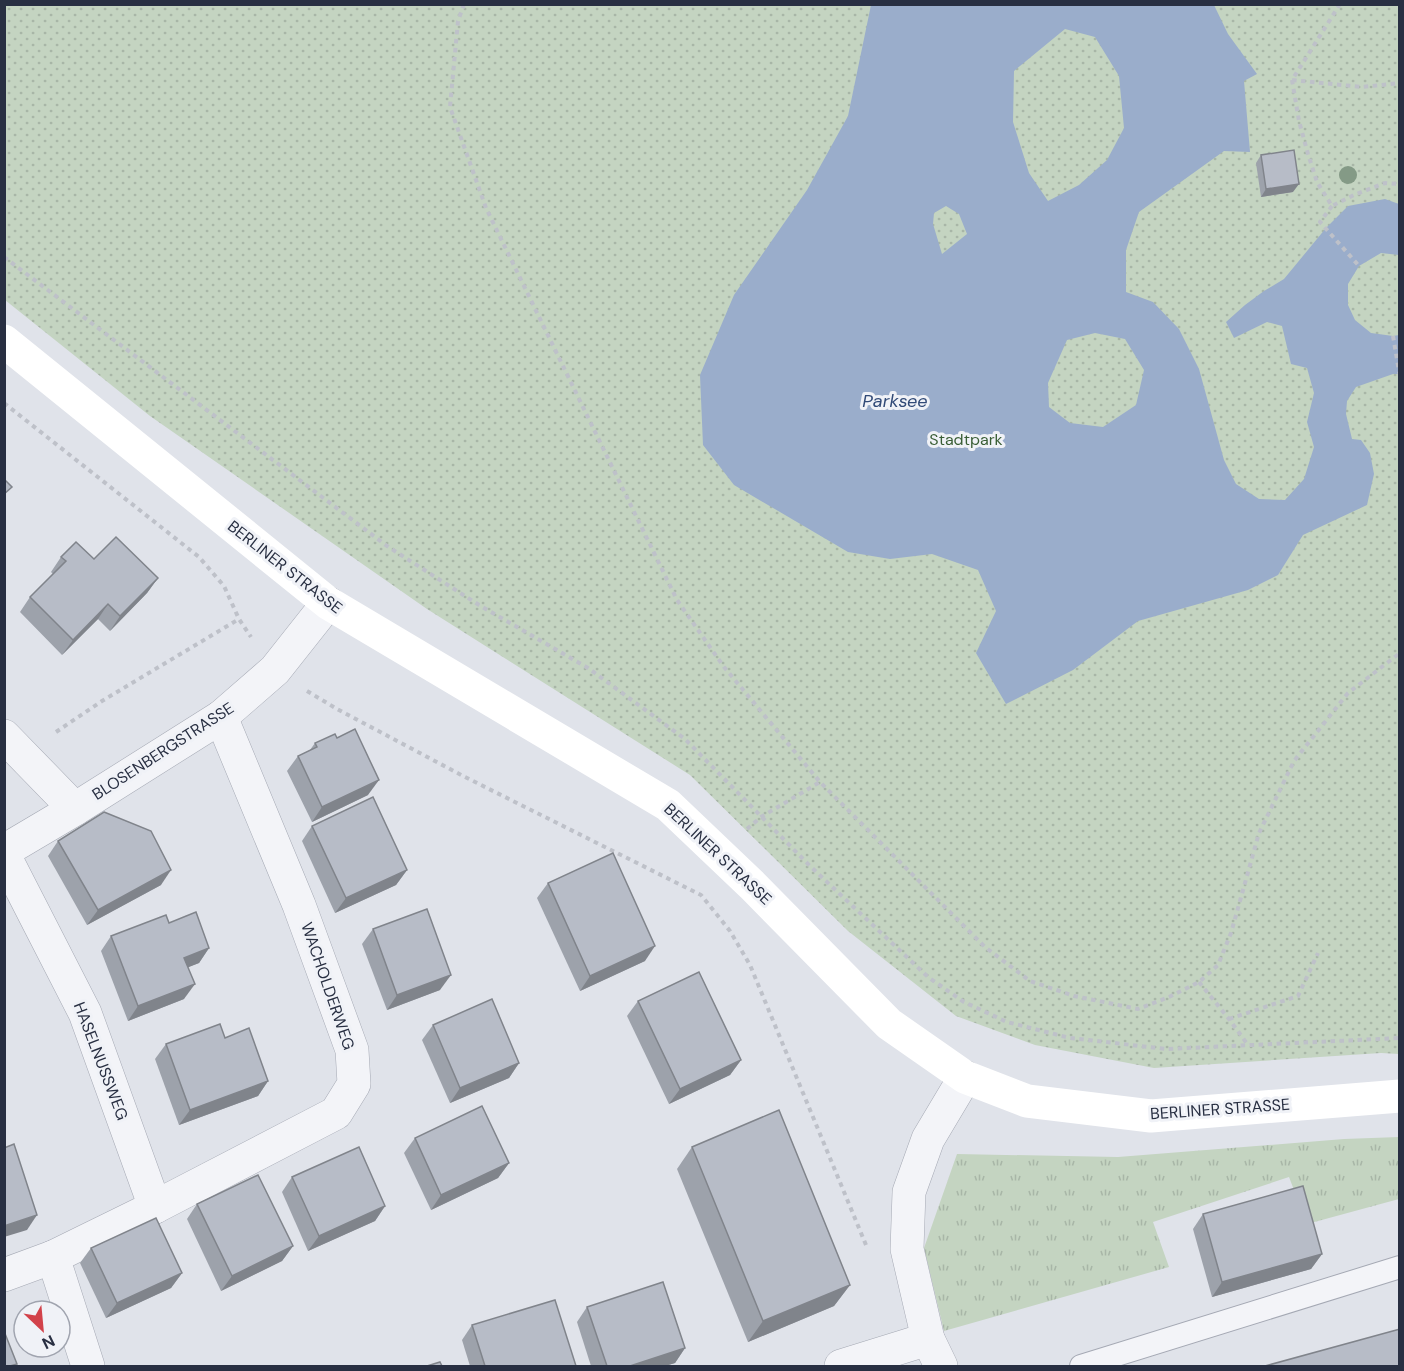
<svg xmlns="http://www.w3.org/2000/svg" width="1404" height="1371" font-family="'DM Sans',sans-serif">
<defs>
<pattern id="grass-tufts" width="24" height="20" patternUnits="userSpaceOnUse" patternTransform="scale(1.5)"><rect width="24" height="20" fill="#c4d4c1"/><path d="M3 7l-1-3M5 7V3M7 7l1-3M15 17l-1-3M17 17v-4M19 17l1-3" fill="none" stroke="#a8b6a7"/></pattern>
<pattern id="park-dots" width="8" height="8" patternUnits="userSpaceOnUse" patternTransform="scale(1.5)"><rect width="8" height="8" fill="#c4d4c1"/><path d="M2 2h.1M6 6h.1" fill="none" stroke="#a8b6a7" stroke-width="1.8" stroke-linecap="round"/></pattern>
</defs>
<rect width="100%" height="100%" fill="#e0e3ea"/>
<polygon fill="url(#grass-tufts)" points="1399,1137 1399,1199 1307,1224 1289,1177 1153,1222 1169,1267 944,1331 924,1248 957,1154 1118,1157 1344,1139"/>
<polygon fill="url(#park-dots)" points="4,5 1399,5 1399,1054 1381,1053 1154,1068 1035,1045 956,1016 848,931 690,775 427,609 150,416 5,300"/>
<path fill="#9aadcb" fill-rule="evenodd" d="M871,5H1214L1228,34L1257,74L1244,81L1250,152L1224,151L1139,212L1126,250V292L1153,302L1179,329L1199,369L1224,460L1236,484L1259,499L1285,500L1304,479L1314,447L1307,422L1314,393L1307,368L1291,364L1282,326L1267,322L1234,338L1226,322L1245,305L1264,291L1284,279L1326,228L1348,206L1385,199L1399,204V255L1381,253L1359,266L1348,284V305L1355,320L1371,333L1393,336L1399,335V374H1393L1356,387L1347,401L1346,414L1352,439L1361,440L1370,453L1374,474L1367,505L1303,535L1278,575L1248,590L1138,621L1073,670L1006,704L976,653L996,611L978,570L932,554L890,559L848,552L734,485L703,445L700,375L734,295L807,190L848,116ZM1065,29L1095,37L1119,76L1124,128L1107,160L1079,185L1048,201L1029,173L1013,122L1014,71ZM946,206L959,214L967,234L942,254L933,224L934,213ZM1095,333L1125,339L1144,370L1136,405L1103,427L1070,423L1049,407L1048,383L1067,340Z"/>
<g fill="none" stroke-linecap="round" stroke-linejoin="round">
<defs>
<polyline id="lane" points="1081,1366 1400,1267"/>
<g id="street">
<polyline points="4,736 75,809"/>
<polyline points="4,851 75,809 221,717 275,670 328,603"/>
<polyline points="4,855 85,1013 155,1207"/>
<polyline points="53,1257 88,1366"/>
<polyline points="4,1275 53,1257 155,1207 336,1113 354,1084 352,1050 299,905 221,717"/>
<polyline points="841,1366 928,1339"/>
<polyline points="941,1366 928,1339 907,1249 909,1192 928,1139 965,1077"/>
</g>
</defs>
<use href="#lane" stroke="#a5a9b4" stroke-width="24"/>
<use href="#street" stroke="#a5a9b4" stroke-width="34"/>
<g stroke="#bec1c9" stroke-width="4" stroke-dasharray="4.5 4.5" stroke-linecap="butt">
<polyline points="464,4 458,21 450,107 486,208 677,600 724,667 820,782 985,947 1030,981 1074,996 1138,1009 1169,997 1199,982 1218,965 1231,933 1259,833 1294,761 1348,693 1400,653"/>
<polyline points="1340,4 1292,80 1362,87 1400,83"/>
<polyline points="1292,80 1299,121 1308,154 1317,182 1332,206 1354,195 1385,183 1400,184"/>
<polyline points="1332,206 1320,222 1359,266"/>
<polyline points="4,257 387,546 479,605 588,668 685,739 810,866 928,977 964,1002 1007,1022 1070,1038 1167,1049 1400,1038"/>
<polyline points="1393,336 1400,377"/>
<polyline points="4,403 199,557 224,586 239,619 251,637"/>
<polyline points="307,691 337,709 465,777 701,895 730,931 750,965 866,1245"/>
<polyline points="56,732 102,701 239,619"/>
<polyline points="747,829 761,817 820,782"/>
<polyline points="1199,982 1229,1019 1248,1045"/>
<polyline points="1229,1019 1298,996 1318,953"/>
</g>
<use href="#lane" stroke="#f3f4f8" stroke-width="22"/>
<use href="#street" stroke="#f3f4f8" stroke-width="33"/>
<polyline stroke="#fff" stroke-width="33" points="4,341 328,603 668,805 752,885 889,1024 965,1077 1027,1101 1151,1116 1400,1096"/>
</g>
<circle fill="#849a86" cx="1348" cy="175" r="9"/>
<g fill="#9da2ab">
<polygon points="1261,155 1293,192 1261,197 1256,163"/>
<polygon points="61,557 94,559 158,578 147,593 110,631 98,619 62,655 20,612 30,597 53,574 51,572"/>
<polygon points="337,738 368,795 312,822 287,771 298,756 310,750 315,743"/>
<polygon points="312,826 407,870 396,885 335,913 302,841"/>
<polygon points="58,841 161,885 87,925 48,856"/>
<polygon points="548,883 645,961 580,991 537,898"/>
<polygon points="169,923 209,948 199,963 188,967 184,999 128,1021 101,951 111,936"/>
<polygon points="373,929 440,990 387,1010 362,944"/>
<polygon points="638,1001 741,1060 730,1075 669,1104 627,1016"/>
<polygon points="433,1025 519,1063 509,1078 450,1103 422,1040"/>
<polygon points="225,1038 268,1081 258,1096 179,1125 155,1059 166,1044"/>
<polygon points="415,1138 509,1163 498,1178 431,1210 404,1153"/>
<polygon points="692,1147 850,1285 834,1306 748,1342 677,1169"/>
<polygon points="292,1177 385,1206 375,1221 308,1251 282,1192"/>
<polygon points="197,1204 293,1246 282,1261 221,1291 187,1219"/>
<polygon points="1203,1214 1322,1254 1311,1269 1212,1297 1193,1229"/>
<polygon points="91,1248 182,1273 171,1288 106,1318 80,1263"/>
<polygon points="587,1307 685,1348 675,1363 665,1366 591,1366 577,1322"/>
<polygon points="472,1325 576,1366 470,1366 462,1340"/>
</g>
<g fill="#80848b">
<polygon points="1299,184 1293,192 1261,197 1266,189"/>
<polygon points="158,578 147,593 110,631 120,616"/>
<polygon points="108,604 98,619 62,655 73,640"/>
<polygon points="379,780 368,795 312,822 322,807"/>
<polygon points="171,870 161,885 87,925 98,910"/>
<polygon points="407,870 396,885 335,913 346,898"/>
<polygon points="655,946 645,961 580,991 590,976"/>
<polygon points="209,948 199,963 174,973 184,958"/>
<polygon points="451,975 440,990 387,1010 397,995"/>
<polygon points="195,984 184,999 128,1021 138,1006"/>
<polygon points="741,1060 730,1075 669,1104 680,1089"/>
<polygon points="519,1063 509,1078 450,1103 460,1088"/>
<polygon points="268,1081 258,1096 179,1125 190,1110"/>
<polygon points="509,1163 498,1178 431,1210 441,1195"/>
<polygon points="385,1206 375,1221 308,1251 319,1236"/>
<polygon points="37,1215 27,1230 4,1237 4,1226"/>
<polygon points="293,1246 282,1261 221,1291 232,1276"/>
<polygon points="1322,1254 1311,1269 1212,1297 1222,1282"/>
<polygon points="182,1273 171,1288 106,1318 117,1303"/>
<polygon points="850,1285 834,1306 748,1342 763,1321"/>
<polygon points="685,1348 675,1363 665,1366 630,1366"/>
</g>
<g fill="#b7bcc7" stroke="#80848b" stroke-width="1.5">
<polygon points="1294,150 1299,184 1266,189 1261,155"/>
<polygon points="4,479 12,487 4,494"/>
<polygon points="116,537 158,578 120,616 108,604 73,640 30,597 66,561 61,557 76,542 94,559"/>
<polygon points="355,729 379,780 322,807 298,756 317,747 315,743 335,734 337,738"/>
<polygon points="373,797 407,870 346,898 312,826"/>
<polygon points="104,812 151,831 171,870 98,910 58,841"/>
<polygon points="613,853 655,946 590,976 548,883"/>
<polygon points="427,909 451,975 397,995 373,929"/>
<polygon points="196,912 209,948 184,958 195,984 138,1006 111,936 166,915 169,923"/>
<polygon points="699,972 741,1060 680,1089 638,1001"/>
<polygon points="492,999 519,1063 460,1088 433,1025"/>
<polygon points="220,1024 225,1038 249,1028 268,1081 190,1110 166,1044"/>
<polygon points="482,1106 509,1163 441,1195 415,1138"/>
<polygon points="779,1110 850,1285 763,1321 692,1147"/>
<polygon points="14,1144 37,1215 4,1226 4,1148"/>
<polygon points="359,1147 385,1206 319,1236 292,1177"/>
<polygon points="258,1175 293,1246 232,1276 197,1204"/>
<polygon points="1303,1186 1322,1254 1222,1282 1203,1214"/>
<polygon points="156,1218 182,1273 117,1303 91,1248"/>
<polygon points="663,1282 685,1348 630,1366 607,1366 587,1307"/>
<polygon points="555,1300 576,1366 485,1366 472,1325"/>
<polygon points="1400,1329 1400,1366 1265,1366"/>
<polygon points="4,1331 17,1364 10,1366 4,1366"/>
<polygon points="440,1362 442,1366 427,1366"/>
</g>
<g text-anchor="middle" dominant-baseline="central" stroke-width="6" stroke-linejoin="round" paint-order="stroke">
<g font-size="16" fill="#395e35" stroke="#f0f2f7">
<text x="966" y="439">Stadtpark</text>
</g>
<g font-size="16" fill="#282f42" stroke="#f0f2f7">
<text transform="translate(285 567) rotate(38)">BERLINER STRASSE</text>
<text transform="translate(163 751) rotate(-33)">BLOSENBERGSTRASSE</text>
<text transform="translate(718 854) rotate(43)">BERLINER STRASSE</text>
<text transform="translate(328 986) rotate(71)">WACHOLDERWEG</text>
<text transform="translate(101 1061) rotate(69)">HASELNUSSWEG</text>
<text transform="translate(1220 1109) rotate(-4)">BERLINER STRASSE</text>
</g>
<g font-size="18" font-style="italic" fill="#314a77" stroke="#f0f2f7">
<text x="895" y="401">Parksee</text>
</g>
</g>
<rect width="1404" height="1371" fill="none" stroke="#282f42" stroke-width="12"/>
<g transform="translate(42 1329) rotate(154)"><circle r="28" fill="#f0f2f7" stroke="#a0a4af" stroke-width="1.5"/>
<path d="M0-4.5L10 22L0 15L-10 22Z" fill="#d2424a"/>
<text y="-9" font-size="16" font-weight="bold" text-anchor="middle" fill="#282f42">N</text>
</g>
</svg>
